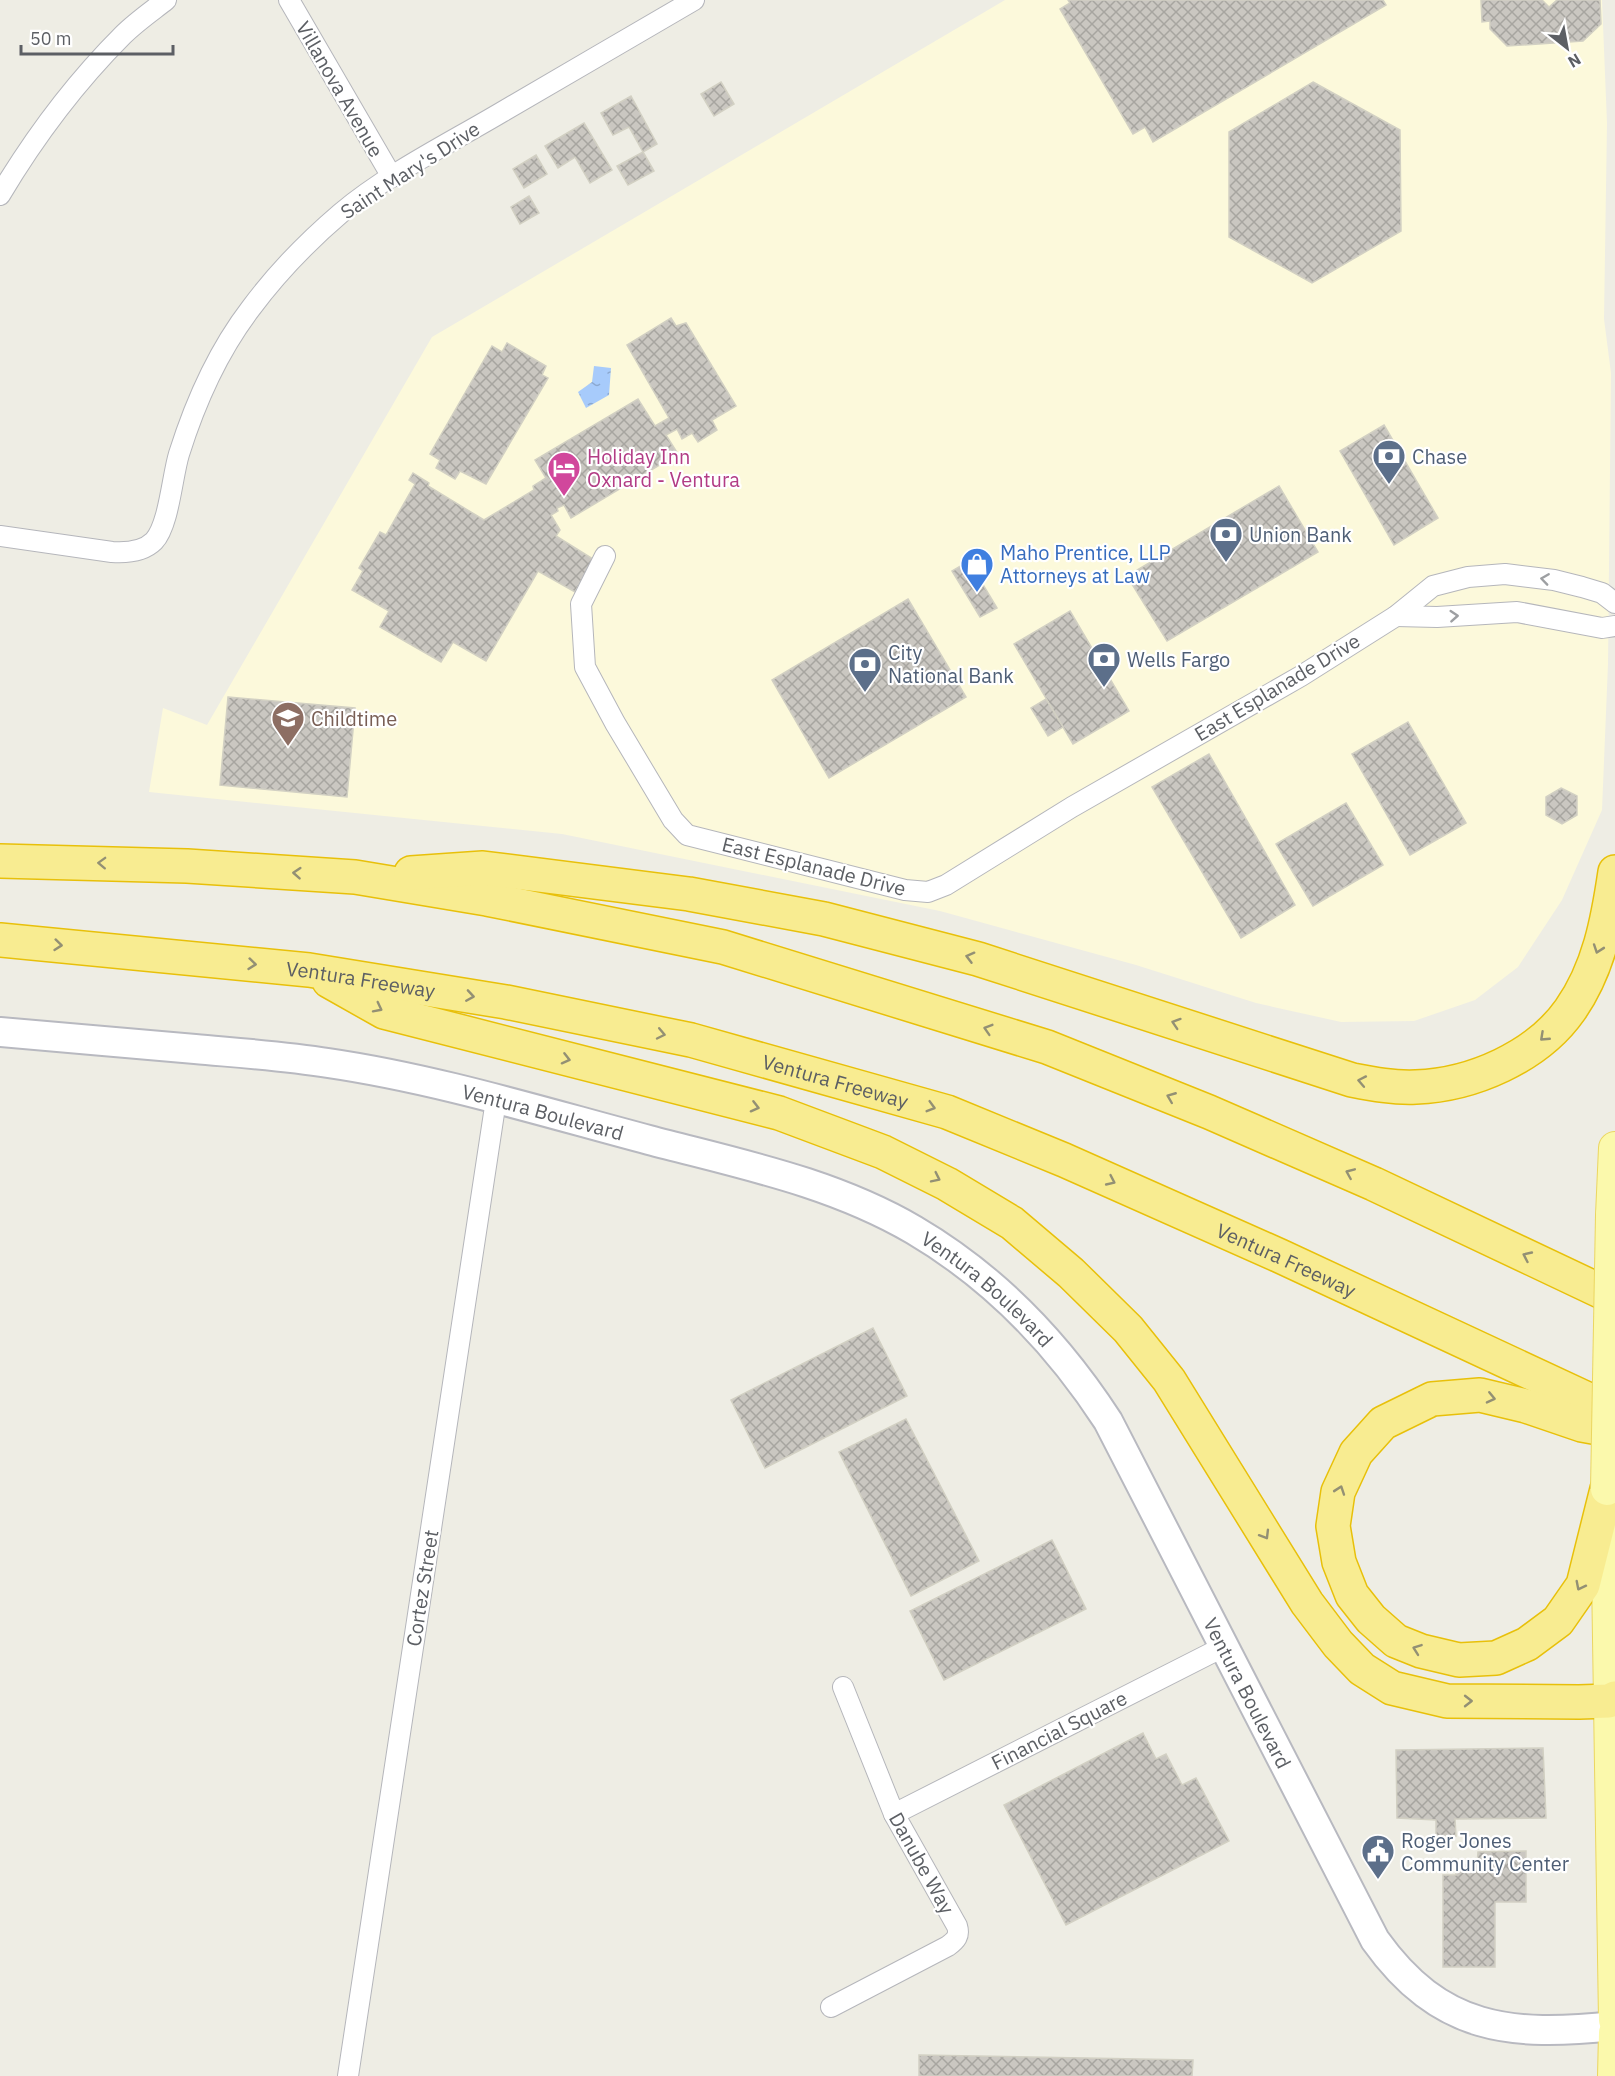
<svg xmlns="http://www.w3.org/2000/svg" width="1615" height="2076" font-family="'IBM Plex Sans',sans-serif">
<defs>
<pattern id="water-ripples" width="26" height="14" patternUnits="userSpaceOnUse" patternTransform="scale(1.5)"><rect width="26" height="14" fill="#a7cbfb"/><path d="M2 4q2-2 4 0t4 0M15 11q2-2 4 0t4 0" fill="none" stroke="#8ba8cf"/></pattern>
<pattern id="building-cross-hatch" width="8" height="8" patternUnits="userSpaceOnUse" patternTransform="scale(1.5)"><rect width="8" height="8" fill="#cac7c1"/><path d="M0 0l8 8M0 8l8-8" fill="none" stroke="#a7a5a0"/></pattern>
</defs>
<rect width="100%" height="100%" fill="#eeede4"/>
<polygon fill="#fcf9db" points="1005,0 1602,0 1607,123 1604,319 1611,373 1608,664 1602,810 1562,900 1518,967 1475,1000 1414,1021 1341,1022 1256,1003 1136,965 940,911 562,834 149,792 163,708 207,725 432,337"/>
<polygon fill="url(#water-ripples)" points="594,366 611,368 609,395 586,408 578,392 592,382"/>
<g fill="url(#building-cross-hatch)" stroke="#d2d0c3" stroke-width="1.5">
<polygon points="1068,0 1383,0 1386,5 1153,142 1145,127 1133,134 1060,9 1070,3"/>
<polygon points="1481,0 1542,0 1549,7 1557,0 1600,0 1601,24 1583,41 1507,46 1490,29 1490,21 1482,22"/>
<polygon points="721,82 734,104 714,116 701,94"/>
<polygon points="1313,82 1400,130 1401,231 1312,283 1229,237 1229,132"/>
<polygon points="631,96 657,144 643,152 629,127 613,135 601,113"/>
<polygon points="584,123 612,170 590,183 575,157 558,168 545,146"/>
<polygon points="643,152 654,171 628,185 617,166"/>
<polygon points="536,155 547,174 524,188 513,169"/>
<polygon points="529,196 539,213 520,224 511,207"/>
<polygon points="671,318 676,326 686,323 736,406 712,420 717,430 698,442 692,433 682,439 677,429 666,435 678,454 571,518 564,505 557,508 558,511 551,515 560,530 556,536 593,559 575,592 538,571 486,661 453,642 441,662 380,627 389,611 352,590 363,571 359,568 380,532 386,535 415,484 409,480 413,473 429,483 428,486 484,520 534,490 533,486 546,478 535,460 638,399 655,426 669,418 627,345"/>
<polygon points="507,343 546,366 542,375 548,378 486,484 460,471 455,479 436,468 440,460 430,454 492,346 502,352"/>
<polygon points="1384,425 1438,518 1394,545 1340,451"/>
<polygon points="1279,486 1318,552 1167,641 1127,576"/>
<polygon points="969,561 972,565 977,562 985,575 979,578 997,608 980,617 952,571"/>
<polygon points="908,599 966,697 829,778 772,680"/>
<polygon points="1070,611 1129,711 1073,744 1014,644"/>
<polygon points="228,697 355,708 347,797 220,785"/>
<polygon points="1046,699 1063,727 1048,736 1031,708"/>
<polygon points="1408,722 1466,823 1410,855 1352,754"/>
<polygon points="1209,754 1295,905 1241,938 1152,787"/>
<polygon points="1561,788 1577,796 1577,815 1562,824 1546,815 1546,797"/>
<polygon points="1346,803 1383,865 1313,906 1276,844"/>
<polygon points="873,1328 907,1396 765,1468 731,1400"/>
<polygon points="906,1419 979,1561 911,1596 839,1452"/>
<polygon points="1052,1540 1086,1609 944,1680 910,1611"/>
<polygon points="1143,1733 1156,1759 1166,1754 1182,1785 1196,1778 1229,1841 1066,1925 1004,1805"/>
<polygon points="1543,1748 1546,1818 1455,1819 1456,1836 1436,1836 1436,1820 1397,1818 1396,1750"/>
<polygon points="1526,1851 1526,1902 1495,1902 1495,1967 1443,1967 1443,1875 1456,1875 1456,1865 1477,1865 1478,1852"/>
<polygon points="919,2055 1193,2060 1192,2076 919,2076"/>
</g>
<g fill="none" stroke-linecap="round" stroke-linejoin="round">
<defs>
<g id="street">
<polyline points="289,0 392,177"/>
<path d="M0,195C34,138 76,82 123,35C136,22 152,11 166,0"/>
<path d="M0,536L112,552C127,553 143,552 154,541C169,525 172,477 179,454C195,403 218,351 251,308C277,273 307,242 341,213C389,173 448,144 502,112C566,75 630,37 694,0"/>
<polyline points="605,556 581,604 585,667 615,723 673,820 687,835 905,890 928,892 946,885 1072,807 1301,676 1396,616 1433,586 1468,577 1505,574 1554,580 1582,587 1602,593 1615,603"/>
<polyline points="1396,616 1437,617 1517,612 1602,628 1615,626"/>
<polyline points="894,1814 1225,1646"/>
<path d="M831,2007L948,1946C956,1940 960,1936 957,1926L894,1814L843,1687"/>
<polyline points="348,2076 496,1100"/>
</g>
<g id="secondary">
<path id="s1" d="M0,1032C65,1038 130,1043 195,1049C239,1053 284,1056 328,1063C437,1079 543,1112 649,1140C740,1164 832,1182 914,1230C994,1277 1058,1344 1108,1421L1375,1940C1440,2031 1510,2037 1615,2026"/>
</g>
<g id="primary">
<polyline points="1612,1215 1615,1148"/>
<polyline points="1607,1511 1615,2020"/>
<polyline points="1614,2076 1615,2033"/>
</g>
<g id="highway">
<polyline points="0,861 187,866 355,877 487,899 723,947 1047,1047 1209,1112 1374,1184 1615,1298"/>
<path d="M411,873L483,868L689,894L824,919L978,959L1352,1080C1373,1084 1394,1088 1416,1087C1472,1085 1537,1057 1570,1010C1599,969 1608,920 1615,872"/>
<path id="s2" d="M0,940L309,970L506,1002L691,1040L947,1112L1064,1160L1280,1256L1615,1412"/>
<polyline points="329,981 384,1012 779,1113 883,1152 947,1184 1012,1223 1071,1273 1128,1329 1169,1380 1307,1603 1338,1644 1362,1669 1392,1688 1447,1701 1579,1702 1609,1701 1615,1698"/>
<polyline points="1607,1489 1583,1585 1558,1621 1527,1644 1496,1658 1459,1660 1421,1651 1396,1641 1371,1619 1352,1595 1339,1562 1333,1526 1338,1492 1356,1453 1383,1423 1432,1399 1480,1395 1526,1406 1582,1425 1615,1431"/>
</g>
</defs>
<use href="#street" stroke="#b5b6bb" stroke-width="22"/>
<use href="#secondary" stroke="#b8b9c0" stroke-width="32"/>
<use href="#primary" stroke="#ebd660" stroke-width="34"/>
<use href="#highway" stroke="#e8c00a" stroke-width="36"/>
<use href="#street" stroke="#fff" stroke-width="20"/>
<use href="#secondary" stroke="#fff" stroke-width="28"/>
<use href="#primary" stroke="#fbf9ac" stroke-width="32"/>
<use href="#highway" stroke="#f8ec91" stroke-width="33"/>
<defs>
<polyline id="primary-bridge" points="1607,1489 1612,1215"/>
</defs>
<use href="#primary-bridge" stroke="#ebd660" stroke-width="34" stroke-linecap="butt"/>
<use href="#primary-bridge" stroke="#fbf9ac" stroke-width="32"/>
</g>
<defs><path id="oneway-chevron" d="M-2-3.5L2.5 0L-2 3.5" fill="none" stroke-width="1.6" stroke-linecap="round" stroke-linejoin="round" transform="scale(1.5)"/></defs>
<g stroke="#9d9fa2">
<use href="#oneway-chevron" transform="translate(1545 579) rotate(-172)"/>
<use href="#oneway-chevron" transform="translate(1454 616) rotate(-4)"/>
</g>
<g stroke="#939074">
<use href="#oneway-chevron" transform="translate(102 863) rotate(-178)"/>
<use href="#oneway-chevron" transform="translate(297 873) rotate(-176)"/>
<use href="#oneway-chevron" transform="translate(58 945) rotate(6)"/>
<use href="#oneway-chevron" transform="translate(1598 949) rotate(109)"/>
<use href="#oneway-chevron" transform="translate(970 957) rotate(-165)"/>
<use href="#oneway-chevron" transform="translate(252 964) rotate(6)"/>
<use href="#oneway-chevron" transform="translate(470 996) rotate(9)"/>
<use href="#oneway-chevron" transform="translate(378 1008) rotate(27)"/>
<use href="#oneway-chevron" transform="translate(1176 1023) rotate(-162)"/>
<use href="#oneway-chevron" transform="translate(988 1029) rotate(-163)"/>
<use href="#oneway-chevron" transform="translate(661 1034) rotate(12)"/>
<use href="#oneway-chevron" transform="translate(1544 1037) rotate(137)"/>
<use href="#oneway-chevron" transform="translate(566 1059) rotate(14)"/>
<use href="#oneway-chevron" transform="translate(1362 1081) rotate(-169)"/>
<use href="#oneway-chevron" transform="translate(1171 1097) rotate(-158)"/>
<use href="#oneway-chevron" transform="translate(755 1107) rotate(14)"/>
<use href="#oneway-chevron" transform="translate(931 1107) rotate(16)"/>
<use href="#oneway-chevron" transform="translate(1350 1173) rotate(-157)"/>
<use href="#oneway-chevron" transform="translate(936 1178) rotate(26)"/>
<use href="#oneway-chevron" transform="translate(1111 1181) rotate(25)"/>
<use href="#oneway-chevron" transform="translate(1527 1256) rotate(-155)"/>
<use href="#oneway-chevron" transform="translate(1491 1398) rotate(13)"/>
<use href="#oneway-chevron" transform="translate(1340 1490) rotate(-71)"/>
<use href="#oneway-chevron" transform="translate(1265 1535) rotate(59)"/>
<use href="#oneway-chevron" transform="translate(1580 1586) rotate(117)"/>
<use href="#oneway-chevron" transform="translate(1417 1649) rotate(-160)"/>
<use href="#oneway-chevron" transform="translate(1468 1701)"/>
</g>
<defs>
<symbol id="bank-pin" viewBox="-11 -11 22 30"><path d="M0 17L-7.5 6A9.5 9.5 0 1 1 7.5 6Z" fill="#5c6f8a" stroke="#fff"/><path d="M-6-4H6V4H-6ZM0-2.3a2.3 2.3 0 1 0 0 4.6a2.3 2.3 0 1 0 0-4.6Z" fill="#fff"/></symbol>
<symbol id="hotel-pin" viewBox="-11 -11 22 30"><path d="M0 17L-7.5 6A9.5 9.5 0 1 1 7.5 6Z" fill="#d1479c" stroke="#fff"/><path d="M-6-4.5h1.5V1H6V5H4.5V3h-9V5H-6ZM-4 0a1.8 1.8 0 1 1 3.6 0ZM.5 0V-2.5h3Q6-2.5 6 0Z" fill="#fff"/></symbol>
<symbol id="shop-pin" viewBox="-11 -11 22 30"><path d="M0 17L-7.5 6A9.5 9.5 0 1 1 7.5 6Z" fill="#3f7fe0" stroke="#fff"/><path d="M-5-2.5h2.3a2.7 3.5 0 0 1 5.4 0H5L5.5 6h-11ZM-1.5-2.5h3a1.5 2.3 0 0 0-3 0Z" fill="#fff"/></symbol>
<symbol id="school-pin" viewBox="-11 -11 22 30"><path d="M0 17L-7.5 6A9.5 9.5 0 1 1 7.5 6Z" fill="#8d6e63" stroke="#fff"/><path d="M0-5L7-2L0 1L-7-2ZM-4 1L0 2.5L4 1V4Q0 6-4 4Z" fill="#fff"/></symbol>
<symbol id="civic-pin" viewBox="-11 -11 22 30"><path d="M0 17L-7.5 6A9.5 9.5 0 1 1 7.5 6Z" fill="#5c6f8a" stroke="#fff"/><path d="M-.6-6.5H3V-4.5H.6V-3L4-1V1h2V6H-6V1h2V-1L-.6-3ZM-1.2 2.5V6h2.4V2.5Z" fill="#fff"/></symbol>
</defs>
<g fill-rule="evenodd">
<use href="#bank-pin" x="1370" y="437" width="38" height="52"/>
<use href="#hotel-pin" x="545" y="449" width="38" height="52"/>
<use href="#bank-pin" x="1207" y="515" width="38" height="52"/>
<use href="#shop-pin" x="958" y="545" width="38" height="52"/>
<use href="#bank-pin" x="1085" y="640" width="38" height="52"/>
<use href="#bank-pin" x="846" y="645" width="38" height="52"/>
<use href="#school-pin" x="269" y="699" width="38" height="52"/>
<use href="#civic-pin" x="1359" y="1832" width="38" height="52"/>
</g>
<g text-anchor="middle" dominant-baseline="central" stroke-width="4.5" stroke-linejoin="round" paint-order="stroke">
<g font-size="20" fill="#5c5f64" stroke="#fff">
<text transform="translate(340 89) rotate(60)">Villanova Avenue</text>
<text transform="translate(410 170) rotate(-33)">Saint Mary's Drive</text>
<text transform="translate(1277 687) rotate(-31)">East Esplanade Drive</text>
<text transform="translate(814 866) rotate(14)">East Esplanade Drive</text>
<text stroke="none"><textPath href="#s2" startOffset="363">Ventura Freeway</textPath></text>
<text stroke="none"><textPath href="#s2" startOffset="849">Ventura Freeway</textPath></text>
<text stroke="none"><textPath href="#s1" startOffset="550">Ventura Boulevard</textPath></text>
<text stroke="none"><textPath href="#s2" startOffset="1335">Ventura Freeway</textPath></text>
<text stroke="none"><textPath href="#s1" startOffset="1035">Ventura Boulevard</textPath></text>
<text transform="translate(422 1588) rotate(-81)">Cortez Street</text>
<text stroke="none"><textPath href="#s1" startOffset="1521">Ventura Boulevard</textPath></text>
<text transform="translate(1059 1730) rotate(-27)">Financial Square</text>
<text transform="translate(922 1863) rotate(61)">Danube Way</text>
</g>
<g font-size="20" fill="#b23c85" stroke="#fff" text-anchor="start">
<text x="587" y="456">Holiday Inn<tspan x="587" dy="23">Oxnard - Ventura</tspan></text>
</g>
<g font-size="20" fill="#4e5e75" stroke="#fff" text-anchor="start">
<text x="1412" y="456">Chase</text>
<text x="1249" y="534">Union Bank</text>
<text x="888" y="652">City<tspan x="888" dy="23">National Bank</tspan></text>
<text x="1127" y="659">Wells Fargo</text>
<text x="1401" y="1840">Roger Jones<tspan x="1401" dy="23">Community Center</tspan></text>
</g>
<g font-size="20" fill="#366cbe" stroke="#fff" text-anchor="start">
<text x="1000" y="552">Maho Prentice, LLP<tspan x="1000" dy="23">Attorneys at Law</tspan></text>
</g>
<g font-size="20" fill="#785e54" stroke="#fff" text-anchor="start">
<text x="311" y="718">Childtime</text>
</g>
</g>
<g transform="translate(1567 48) rotate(149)" stroke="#ffffff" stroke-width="4.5" paint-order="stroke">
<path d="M0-4.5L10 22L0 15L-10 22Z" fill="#5c5f64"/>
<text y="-9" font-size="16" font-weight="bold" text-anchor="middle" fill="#5c5f64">N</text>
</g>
<path d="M21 45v9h152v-9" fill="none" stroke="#5c5f64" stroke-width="3"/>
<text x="30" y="45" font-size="18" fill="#5c5f64" stroke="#ffffff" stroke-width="4.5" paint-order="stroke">50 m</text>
</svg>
